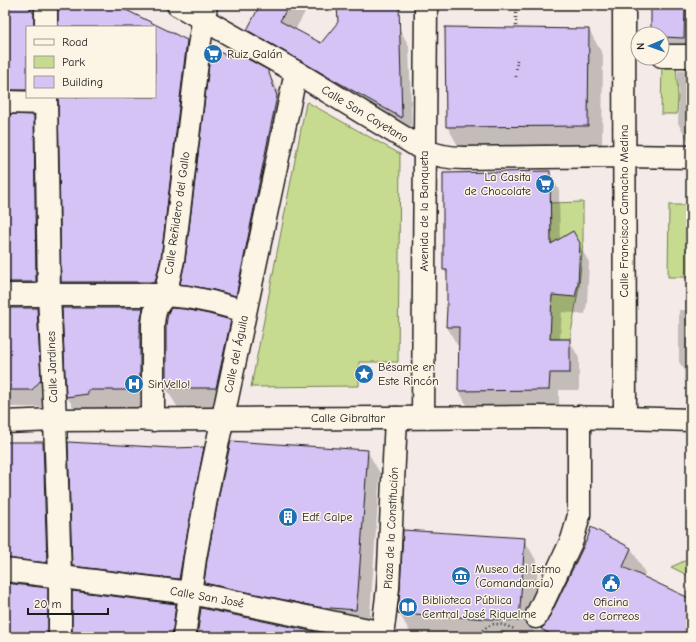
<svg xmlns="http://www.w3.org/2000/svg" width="696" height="642" font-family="'Comic Neue',sans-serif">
<rect width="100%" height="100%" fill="#f4ebe8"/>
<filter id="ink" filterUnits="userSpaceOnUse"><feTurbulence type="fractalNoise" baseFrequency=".025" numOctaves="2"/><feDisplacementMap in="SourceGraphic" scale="8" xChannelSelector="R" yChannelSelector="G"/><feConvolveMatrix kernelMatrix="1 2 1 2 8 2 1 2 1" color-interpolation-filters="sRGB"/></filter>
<g filter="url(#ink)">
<g fill="#c7db90" stroke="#727c56">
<polygon points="676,62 678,98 677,114 661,114 662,63"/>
<polygon points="307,102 400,154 398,362 359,362 359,386 251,387 306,103"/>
<polygon points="583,202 583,242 579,286 570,339 550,339 521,236 551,234 550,203"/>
<polygon points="669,205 691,205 691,277 668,277"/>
<polygon points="691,558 691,577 671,567"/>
<polygon points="501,632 516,637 488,637 489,635 495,633"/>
</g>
<g fill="#0003" fill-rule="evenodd">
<path d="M5,5H115L187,41L197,59L165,300H73L62,282L60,103L57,102L5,113ZM56,10L60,11V27H155V97H27V27H43Z"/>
<polygon points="261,5 309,5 295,30 321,44 399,28 409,46 412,134 258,47 248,30"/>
<polygon points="347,5 407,5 407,6 348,7"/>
<polygon points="455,5 573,5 573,9 458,10"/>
<polygon points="652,5 691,5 691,57 662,54 662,34 652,34"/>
<polygon points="589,30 603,55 602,151 461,151 447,126"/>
<polygon points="232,59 267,71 278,90 287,115 246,314 192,302 181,284"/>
<polygon points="678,70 691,70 691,142 689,142 678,123 679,89 678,87"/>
<polygon points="5,116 33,116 43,134 46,300 5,306"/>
<polygon points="549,172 559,190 560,240 572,233 589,262 587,303 585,314 562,312 560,340 569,340 579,358 579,390 559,390 559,408 469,409 459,391 459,345 457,345 447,327 448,277 444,269"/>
<polygon points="685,292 691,292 691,392 684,379 684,369 679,362 679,310 686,310"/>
<polygon points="5,308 37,308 47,326 50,398 42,407 7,407 7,416 5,415"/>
<polygon points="143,308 154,328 151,409 79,416 67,397"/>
<polygon points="230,321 241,340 227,407 178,408 166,388 166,325"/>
<polygon points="43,443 55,464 59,583 12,580 7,584 47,589 59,610 59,637 5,637 5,444"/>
<polygon points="203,448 213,465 189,595 83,582 73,565 171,449"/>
<polygon points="367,451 380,473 370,615 368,636 218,605 205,583"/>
<polygon points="524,539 538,564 533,637 413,637 399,613"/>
<polygon points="631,548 645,573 643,577 691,600 691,637 547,637 542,629"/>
<polygon points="175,605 188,626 186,637 74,637"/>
<polygon points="202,609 336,637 198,637"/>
</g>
<g fill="#d4c3f4" stroke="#1c1c1c">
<polygon points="5,5 27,5 34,14 34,27 27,27 27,90 5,90"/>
<polygon points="58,5 116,5 187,40 161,258 155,282 61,282 58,97 155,97 155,27 58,27"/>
<polygon points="260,5 289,5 280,21 321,43 338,22 337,5 399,5 402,118 325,75 247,30"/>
<polygon points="651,5 685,5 684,38 662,37 662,34 651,34"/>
<polygon points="445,27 589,29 588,126 446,127"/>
<polygon points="211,48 232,58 235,52 268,70 277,96 236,296 214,290 180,284 185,262"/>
<polygon points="5,114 34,115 36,282 5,282"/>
<polygon points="550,171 551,244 573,231 580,243 578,284 575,297 552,295 550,339 570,339 570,373 550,373 549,390 458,391 459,327 446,327 447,308 447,270 443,270 443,173"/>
<polygon points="5,308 37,308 41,380 32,390 5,390"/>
<polygon points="62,308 143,308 140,324 140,390 88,390 88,394 66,397"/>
<polygon points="171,308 185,309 209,314 231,320 216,388 166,388 166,325 168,313"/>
<polygon points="231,441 368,450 358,592 356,610 318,607 204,583 207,560 220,490"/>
<polygon points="5,442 43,442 47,563 5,558"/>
<polygon points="68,442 172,448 204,447 183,556 179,579 72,566"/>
<polygon points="591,527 631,548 623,567 691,599 691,637 556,637 541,629 547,622 588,537"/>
<polygon points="403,530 525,538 519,621 398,613 400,589"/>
<polygon points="5,583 48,588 48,637 5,637"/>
<polygon points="72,591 176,604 172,637 72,637"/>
<polygon points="201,608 315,632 314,637 197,637"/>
</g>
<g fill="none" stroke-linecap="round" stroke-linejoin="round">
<defs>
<g id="minor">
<path d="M178,5L296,72L424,150C437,156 450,158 464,158L624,156L691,157"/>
<polyline points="624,5 625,418"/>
<polyline points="662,56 691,56"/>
<polyline points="5,102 46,103"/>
<polyline points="5,295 165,295 187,297 212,302 245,311"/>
<polyline points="423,417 426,5"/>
<polyline points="55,420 60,576 60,637"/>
<polyline points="153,420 153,324 154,316 156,308 160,302 165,295 173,260 199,46 206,6"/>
<polyline points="5,570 191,593 383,633"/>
<polyline points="536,617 572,540 575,530 579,515 579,417"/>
<polyline points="184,637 195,558 208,488 296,72"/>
</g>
<g id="major">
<polyline points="46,5 46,27"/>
<polyline points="46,97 49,295 55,420"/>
<polyline points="5,422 55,420 536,417 625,418 691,420"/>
<polyline points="382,637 388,588 396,418"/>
</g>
</defs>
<use href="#minor" stroke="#1c1c1c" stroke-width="25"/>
<use href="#major" stroke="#1c1c1c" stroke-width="25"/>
<g stroke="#1c1c1c" stroke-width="2.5" stroke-dasharray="1 3" stroke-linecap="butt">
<polyline points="516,5 516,28"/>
<polyline points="516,77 517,59"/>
<path d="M478,637C480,631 489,624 495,624C502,624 509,627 515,629"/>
</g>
<use href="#minor" stroke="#fcf5e5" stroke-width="22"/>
<use href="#major" stroke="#fcf5e5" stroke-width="22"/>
</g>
</g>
<defs>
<symbol id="supermarket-disc" viewBox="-11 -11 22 22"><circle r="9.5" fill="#1f6fb2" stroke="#fcf5e5"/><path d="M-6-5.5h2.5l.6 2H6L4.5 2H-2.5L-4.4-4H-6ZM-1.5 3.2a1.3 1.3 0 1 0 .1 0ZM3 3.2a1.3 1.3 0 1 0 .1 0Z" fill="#fff"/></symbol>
<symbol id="sight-disc" viewBox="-11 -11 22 22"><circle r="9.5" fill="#1f6fb2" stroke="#fcf5e5"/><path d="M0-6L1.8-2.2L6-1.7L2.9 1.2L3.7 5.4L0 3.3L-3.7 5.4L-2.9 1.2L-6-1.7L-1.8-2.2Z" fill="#fff"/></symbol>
<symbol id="hospital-disc" viewBox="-11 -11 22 22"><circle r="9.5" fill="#1f6fb2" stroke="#fcf5e5"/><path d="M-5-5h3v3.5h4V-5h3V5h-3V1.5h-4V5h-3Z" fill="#fff"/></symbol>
<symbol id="building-disc" viewBox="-11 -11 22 22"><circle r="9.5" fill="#1f6fb2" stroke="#fcf5e5"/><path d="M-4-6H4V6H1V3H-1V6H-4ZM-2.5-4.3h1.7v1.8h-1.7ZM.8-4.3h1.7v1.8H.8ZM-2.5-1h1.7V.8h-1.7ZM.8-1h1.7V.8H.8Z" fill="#fff"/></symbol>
<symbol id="museum-disc" viewBox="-11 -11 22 22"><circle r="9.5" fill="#1f6fb2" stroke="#fcf5e5"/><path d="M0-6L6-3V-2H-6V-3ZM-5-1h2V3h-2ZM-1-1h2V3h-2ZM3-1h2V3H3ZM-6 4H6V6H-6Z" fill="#fff"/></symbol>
<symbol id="civic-disc" viewBox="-11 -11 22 22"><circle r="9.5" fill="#1f6fb2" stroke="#fcf5e5"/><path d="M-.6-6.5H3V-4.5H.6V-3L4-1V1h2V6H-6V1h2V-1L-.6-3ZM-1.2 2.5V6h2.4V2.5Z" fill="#fff"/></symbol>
<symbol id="library-disc" viewBox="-11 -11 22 22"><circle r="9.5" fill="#1f6fb2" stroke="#fcf5e5"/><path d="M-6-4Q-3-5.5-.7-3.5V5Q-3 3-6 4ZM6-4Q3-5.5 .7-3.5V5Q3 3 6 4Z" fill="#fff"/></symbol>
</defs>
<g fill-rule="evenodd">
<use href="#supermarket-disc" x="202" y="43" width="22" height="22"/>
<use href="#supermarket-disc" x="534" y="173" width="22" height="22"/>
<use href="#sight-disc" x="353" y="363" width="22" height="22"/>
<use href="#hospital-disc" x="123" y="373" width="22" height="22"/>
<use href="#building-disc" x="277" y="506" width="22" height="22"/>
<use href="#museum-disc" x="450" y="565" width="22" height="22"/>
<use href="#civic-disc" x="600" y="572" width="22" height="22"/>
<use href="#library-disc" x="397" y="596" width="22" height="22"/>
</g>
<g text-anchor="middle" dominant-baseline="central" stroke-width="3" stroke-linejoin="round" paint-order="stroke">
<g font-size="12" fill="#1c1c1c" stroke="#fcf5e5" text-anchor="start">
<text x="227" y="54">Ruiz Galán</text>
<text x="531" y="177" text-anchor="end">La Casita<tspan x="531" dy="14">de Chocolate</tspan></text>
<text x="378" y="367">Bésame en<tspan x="378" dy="14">Este Rincón</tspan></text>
<text x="148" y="384">SinVello!</text>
<text x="302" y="517">Edf. Calpe</text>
<text x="475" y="569">Museo del Istmo<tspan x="475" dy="14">(Comandancia)</tspan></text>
<text x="422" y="600">Biblioteca Pública<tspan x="422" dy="14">Central José Riquelme</tspan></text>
<text x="611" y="602" text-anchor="middle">Oficina<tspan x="611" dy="14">de Correos</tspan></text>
</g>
<g font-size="12" fill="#1c1c1c" stroke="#fcf5e5">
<text transform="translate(365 114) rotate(31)">Calle San Cayetano</text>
<text transform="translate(424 211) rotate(-90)">Avenida de la Banqueta</text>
<text transform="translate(624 211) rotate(-90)">Calle Francisco Camacho Medina</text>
<text transform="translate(177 213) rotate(-82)">Calle Reñidero del Gallo</text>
<text transform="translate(236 354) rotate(-78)">Calle del Águila</text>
<text transform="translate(52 367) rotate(-92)">Calle Jardines</text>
<text x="348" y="418">Calle Gibraltar</text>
<text transform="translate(391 528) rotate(-87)">Plaza de la Constitución</text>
<text transform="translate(207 597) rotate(10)">Calle San José</text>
</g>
</g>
<rect width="696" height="642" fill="none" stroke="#fcf5e5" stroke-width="20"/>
<rect x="10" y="10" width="676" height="622" fill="none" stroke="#1c1c1c" stroke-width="1.5" filter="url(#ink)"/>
<rect x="26" y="26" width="130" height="72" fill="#fcf5e5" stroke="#a29e95"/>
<rect x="34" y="39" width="20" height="6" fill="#fcf5e5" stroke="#a29e95"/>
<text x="62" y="46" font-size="12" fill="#1c1c1c">Road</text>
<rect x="34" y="56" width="20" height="12" fill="#c7db90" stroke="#a29e95"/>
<text x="62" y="66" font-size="12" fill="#1c1c1c">Park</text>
<rect x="34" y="76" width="20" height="12" fill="#d4c3f4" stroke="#a29e95"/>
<text x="62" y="86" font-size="12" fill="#1c1c1c">Building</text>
<g transform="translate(650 46) rotate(268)"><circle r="19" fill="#fcf5e5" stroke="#a29e95"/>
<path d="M0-3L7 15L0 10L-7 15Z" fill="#1f6fb2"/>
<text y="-6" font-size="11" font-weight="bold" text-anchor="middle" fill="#1c1c1c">N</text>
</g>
<path d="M28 608v6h80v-6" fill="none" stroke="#1c1c1c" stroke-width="2"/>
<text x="34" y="608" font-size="12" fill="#1c1c1c" stroke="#fcf5e5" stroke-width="3" paint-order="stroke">20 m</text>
</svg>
